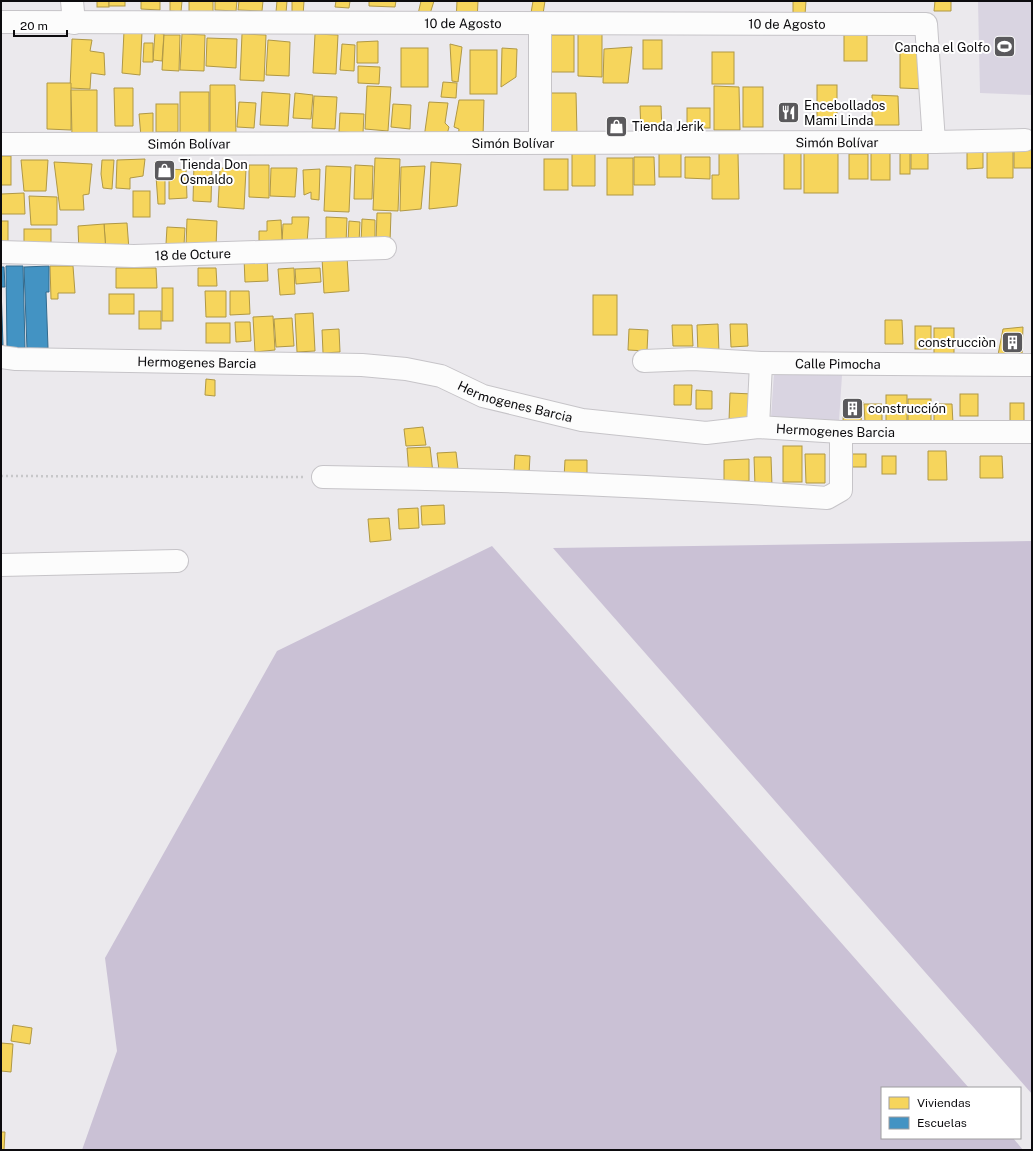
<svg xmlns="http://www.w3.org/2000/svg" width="1033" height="1151" font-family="'Public Sans',sans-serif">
<rect width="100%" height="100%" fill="#ebe9ed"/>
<g fill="#d9d4e1">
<polygon points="978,1 1032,1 1032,95 980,93"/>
<polygon points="774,373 842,375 839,421 771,418"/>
</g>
<g fill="#cac1d5">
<polygon points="1032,541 1032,1094 553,548"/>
<polygon points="492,546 969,1088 882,1088 882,1138 1013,1138 1023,1150 82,1150 117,1051 105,958 277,651"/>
</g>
<g fill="#f6d55c" stroke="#b09845">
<rect x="97" y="1" width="12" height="6"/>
<rect x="109" y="1" width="16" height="5"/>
<polygon points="141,1 160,1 160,10 141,9"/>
<polygon points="170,1 182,1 181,12 170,11"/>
<polygon points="189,1 213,1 213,14 189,12"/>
<polygon points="215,1 237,1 236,11 215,10"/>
<polygon points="239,1 263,1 262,11 238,10"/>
<polygon points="277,1 287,1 286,13 276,12"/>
<polygon points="292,1 304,1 303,16 292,14"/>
<polygon points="336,1 350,1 349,8 335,7"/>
<polygon points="369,1 396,1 395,7 369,6"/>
<polygon points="421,1 434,1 429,17 418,14"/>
<polygon points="457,1 478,1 477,22 456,21"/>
<polygon points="533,1 545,1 543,14 531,13"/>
<polygon points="793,1 806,1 805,15 793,15"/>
<polygon points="935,1 951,1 951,11 934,11"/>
<polygon points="124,31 142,32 140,75 122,73"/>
<rect x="844" y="32" width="23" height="29"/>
<polygon points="155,33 164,34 162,61 153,60"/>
<polygon points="182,34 205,35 204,71 180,70"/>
<polygon points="242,34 266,35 264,81 240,80"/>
<polygon points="315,34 338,35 336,74 313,73"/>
<polygon points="578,34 602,34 602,77 578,76"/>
<polygon points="164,35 180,35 179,71 162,70"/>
<rect x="549" y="35" width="25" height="37"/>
<polygon points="207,38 237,39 236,68 206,66"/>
<polygon points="72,39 92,40 90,51 104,53 105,75 91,73 90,89 70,88"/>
<polygon points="268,40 290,42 289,76 266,75"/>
<rect x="643" y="40" width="19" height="29"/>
<polygon points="378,41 378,63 357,63 357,42"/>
<polygon points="144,43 153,43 153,62 143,62"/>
<polygon points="342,44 355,45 354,71 340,70"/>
<polygon points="450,44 462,47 458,82 452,81"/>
<polygon points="632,47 628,83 603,83 604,49"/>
<rect x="401" y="48" width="27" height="39"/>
<polygon points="502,48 517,49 516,77 501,87"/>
<rect x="470" y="50" width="27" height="44"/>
<polygon points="900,51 919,51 926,89 900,88"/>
<rect x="712" y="52" width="22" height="32"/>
<polygon points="358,66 380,67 379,84 358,83"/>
<polygon points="443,82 457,83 456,98 441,97"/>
<polygon points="47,83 71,83 71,130 47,129"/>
<polygon points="210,85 235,85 236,134 210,134"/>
<rect x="817" y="85" width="20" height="36"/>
<polygon points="367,86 391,87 388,131 365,129"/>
<polygon points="714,86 739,87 740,130 714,130"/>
<rect x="743" y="87" width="20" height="40"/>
<polygon points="114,88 133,88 133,126 115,126"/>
<polygon points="71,90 97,90 97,137 72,137"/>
<rect x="180" y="92" width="29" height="45"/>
<polygon points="262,92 290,94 288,126 260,125"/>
<polygon points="295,93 313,95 311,119 293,118"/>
<polygon points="550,93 576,93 577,134 550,134"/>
<polygon points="872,95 898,96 899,125 872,125"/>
<polygon points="314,96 337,97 335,129 312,128"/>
<polygon points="459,100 484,100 483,137 458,137 459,129 454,127"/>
<polygon points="239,102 256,103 254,128 237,127"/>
<polygon points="429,102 448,103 445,123 449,127 446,138 424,138"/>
<rect x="156" y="104" width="22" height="28"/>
<polygon points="393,104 411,105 410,129 391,127"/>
<polygon points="640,106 661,106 662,132 641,132"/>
<rect x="687" y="108" width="23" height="20"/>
<polygon points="153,113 153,137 141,137 139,114"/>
<polygon points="340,113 364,114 363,133 339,132"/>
<rect x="900" y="147" width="10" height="27"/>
<rect x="1014" y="147" width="18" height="21"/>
<rect x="784" y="148" width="17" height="41"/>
<rect x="871" y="149" width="19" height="31"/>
<rect x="911" y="149" width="17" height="20"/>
<polygon points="983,150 983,168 967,169 967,151"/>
<polygon points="987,150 1013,151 1013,178 987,178"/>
<polygon points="595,151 595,186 572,186 572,152"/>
<rect x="659" y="152" width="22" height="25"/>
<polygon points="719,153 738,153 739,199 712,199 712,175 719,175"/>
<rect x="804" y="153" width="34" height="40"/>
<rect x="849" y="154" width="19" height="25"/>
<rect x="1" y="156" width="10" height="29"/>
<polygon points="634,157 654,157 655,185 634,185"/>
<polygon points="685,157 710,157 710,179 685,178"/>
<polygon points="375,158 400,159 398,211 373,210"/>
<rect x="607" y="158" width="26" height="37"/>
<polygon points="145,159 143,176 130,178 130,189 116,188 117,160"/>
<rect x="544" y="159" width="24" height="31"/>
<polygon points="21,160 48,160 46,191 24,191"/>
<polygon points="102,160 114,160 112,189 103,188 101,174"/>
<polygon points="165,161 165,204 158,204 155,162"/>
<polygon points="54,162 92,164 89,194 83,195 84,210 60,210"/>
<polygon points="431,162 461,164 457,206 429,209"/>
<polygon points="194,163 212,164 211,202 193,201"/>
<polygon points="249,165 269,165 269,198 249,197"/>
<polygon points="355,165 373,166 372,199 354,199"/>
<polygon points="326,166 351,167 349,212 324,211"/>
<polygon points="425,166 421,209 400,211 401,167"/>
<polygon points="220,168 246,169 244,209 218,207"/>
<polygon points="271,168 297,168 295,197 270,196"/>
<polygon points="169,169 186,170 187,198 169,199"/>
<polygon points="320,169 319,200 311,199 311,192 304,195 303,170"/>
<rect x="133" y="191" width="17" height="26"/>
<polygon points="24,193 25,214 1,214 1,194"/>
<polygon points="29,196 57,197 57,225 31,225"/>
<polygon points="377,213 391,213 390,242 376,241"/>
<polygon points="292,217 309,217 307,243 282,242 283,224 292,224"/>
<polygon points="326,217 347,218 346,244 326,243"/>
<polygon points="187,219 217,221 216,247 186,246"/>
<polygon points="362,219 375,220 375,243 361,243"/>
<polygon points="281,220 282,240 259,241 259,231 267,231 267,221"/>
<rect x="1" y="221" width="7" height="33"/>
<polygon points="349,221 360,222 359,243 348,242"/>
<polygon points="127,223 129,250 106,252 104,224"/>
<polygon points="104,224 106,252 79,253 78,226"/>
<polygon points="167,227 185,228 184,245 166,244"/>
<rect x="24" y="229" width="27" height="26"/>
<polygon points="347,256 349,291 324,293 322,258"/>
<polygon points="267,257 268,281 245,282 244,258"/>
<polygon points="50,266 73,266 75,293 58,293 58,299 51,299"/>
<polygon points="116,268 156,268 157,288 116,288"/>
<polygon points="198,268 216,268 217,286 198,286"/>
<polygon points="294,268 295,294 280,295 278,269"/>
<polygon points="320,268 321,282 296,284 295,269"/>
<rect x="162" y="288" width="11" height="33"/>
<polygon points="205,291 226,291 226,317 206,317"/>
<polygon points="230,291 249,291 250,314 230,315"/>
<rect x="109" y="294" width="25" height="20"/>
<rect x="593" y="295" width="24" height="40"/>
<rect x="139" y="311" width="22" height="18"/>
<polygon points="313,313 315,351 297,352 295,314"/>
<polygon points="273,316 275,350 255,352 253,317"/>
<polygon points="292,318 294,346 276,347 274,319"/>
<polygon points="885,320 902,320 903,344 885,344"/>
<polygon points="235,322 250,322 251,341 236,342"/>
<rect x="206" y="323" width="24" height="20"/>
<polygon points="718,324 719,353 698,353 697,325"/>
<polygon points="730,324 747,324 748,346 731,347"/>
<polygon points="672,325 692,325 693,346 673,346"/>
<rect x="915" y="326" width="16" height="23"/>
<polygon points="1023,327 1022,355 998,355 1003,329"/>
<rect x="934" y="328" width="20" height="30"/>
<polygon points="339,329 340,352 323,353 322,330"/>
<polygon points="629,329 648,330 647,351 628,350"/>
<polygon points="206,379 215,380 215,396 205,395"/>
<polygon points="674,385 692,385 691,405 674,405"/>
<polygon points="696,390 712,391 712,409 696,409"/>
<polygon points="730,393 753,394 753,422 729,421"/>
<rect x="960" y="394" width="18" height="22"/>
<rect x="886" y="395" width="21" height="29"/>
<rect x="908" y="399" width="23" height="27"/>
<polygon points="844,402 863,402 861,421 843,421"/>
<rect x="1010" y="403" width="14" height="22"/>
<polygon points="864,404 882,404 882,421 865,422"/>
<polygon points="934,404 952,404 953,424 934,424"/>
<polygon points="423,427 426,445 406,446 404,429"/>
<rect x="783" y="446" width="19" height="36"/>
<polygon points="430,447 433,473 409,475 407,448"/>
<polygon points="928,451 946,451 947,480 928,480"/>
<polygon points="456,452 458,469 439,470 437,453"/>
<polygon points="805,454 825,454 825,483 806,483"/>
<rect x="846" y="454" width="20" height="13"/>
<polygon points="515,455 530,456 529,474 514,473"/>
<rect x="882" y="456" width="14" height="18"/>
<polygon points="980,456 1002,456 1003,478 980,478"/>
<polygon points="754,457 771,457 772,486 755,486"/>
<polygon points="749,459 749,481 724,481 724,460"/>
<polygon points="565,460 587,460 587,478 564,478"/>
<polygon points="444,505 445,524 422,525 421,506"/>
<polygon points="418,508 419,528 399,529 398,509"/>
<polygon points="389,518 391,540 370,542 368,519"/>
<polygon points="13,1025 32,1028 30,1044 11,1041"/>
<polygon points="1,1043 13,1044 11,1072 1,1071"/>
<polygon points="1,1132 5,1132 4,1150 1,1150"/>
</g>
<g fill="#4393c3" stroke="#326a8d">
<polygon points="6,266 23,266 25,348 7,348"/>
<polygon points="49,266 49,292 46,292 48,348 27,349 24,267"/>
<polygon points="1,267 4,267 5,287 1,287"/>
<polygon points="1,287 3,345 1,345"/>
</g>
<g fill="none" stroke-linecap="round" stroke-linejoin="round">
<defs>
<g id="minor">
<polyline points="72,1 74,23"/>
<path id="s1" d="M1,22L926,24L934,142"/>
<polyline points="540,24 540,142"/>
<path id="s2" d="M1,144L934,142L1025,140"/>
<path id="s3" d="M1,252L134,256L385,248"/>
<path id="s4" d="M1,357L16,359L362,365L406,369L441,376L483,396L582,420L706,433L758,427L841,432H1032"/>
<path id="s5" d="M644,361L693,359L761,363L1032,365"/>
<polyline points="758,427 761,363"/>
<path d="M323,477C491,479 659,486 827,498L841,490V432"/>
<polyline points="1,565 177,561"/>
</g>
</defs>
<use href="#minor" stroke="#c6c4c8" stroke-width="24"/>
<polyline stroke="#c7c7c9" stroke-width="2.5" stroke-dasharray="2 3" stroke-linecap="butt" points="1,476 304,477"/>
<use href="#minor" stroke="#fcfcfc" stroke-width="22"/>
</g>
<defs>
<symbol id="stadium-square" viewBox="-11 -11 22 22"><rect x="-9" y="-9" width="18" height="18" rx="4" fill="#5a595c" stroke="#fff"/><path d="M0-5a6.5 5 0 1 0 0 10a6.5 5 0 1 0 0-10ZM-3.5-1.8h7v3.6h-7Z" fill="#fff"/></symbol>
<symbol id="restaurant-square" viewBox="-11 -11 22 22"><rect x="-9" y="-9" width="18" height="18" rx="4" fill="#5a595c" stroke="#fff"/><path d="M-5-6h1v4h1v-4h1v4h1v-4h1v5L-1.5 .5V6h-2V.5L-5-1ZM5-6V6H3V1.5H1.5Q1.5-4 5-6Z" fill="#fff"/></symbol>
<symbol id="shop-square" viewBox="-11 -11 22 22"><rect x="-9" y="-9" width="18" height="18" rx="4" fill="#5a595c" stroke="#fff"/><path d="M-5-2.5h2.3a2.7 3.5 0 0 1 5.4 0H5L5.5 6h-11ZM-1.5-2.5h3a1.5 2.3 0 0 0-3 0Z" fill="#fff"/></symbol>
<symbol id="building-square" viewBox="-11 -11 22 22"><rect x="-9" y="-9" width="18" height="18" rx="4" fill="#5a595c" stroke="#fff"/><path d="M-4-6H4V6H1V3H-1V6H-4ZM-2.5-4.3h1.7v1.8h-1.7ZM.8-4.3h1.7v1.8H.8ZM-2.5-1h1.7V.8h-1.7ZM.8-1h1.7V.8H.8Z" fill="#fff"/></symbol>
</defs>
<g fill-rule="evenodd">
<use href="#stadium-square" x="992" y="34" width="25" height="25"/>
<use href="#restaurant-square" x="776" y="100" width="25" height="25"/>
<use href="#shop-square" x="604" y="114" width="25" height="25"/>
<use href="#shop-square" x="152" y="158" width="25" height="25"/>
<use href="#building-square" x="1000" y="330" width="25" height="25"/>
<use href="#building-square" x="840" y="396" width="25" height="25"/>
</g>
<g text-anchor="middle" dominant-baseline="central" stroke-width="4" stroke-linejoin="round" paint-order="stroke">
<g font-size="13" fill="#0c0b0e" stroke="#fff">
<text stroke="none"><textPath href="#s1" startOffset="462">10 de Agosto</textPath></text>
<text stroke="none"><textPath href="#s1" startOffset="786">10 de Agosto</textPath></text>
<text stroke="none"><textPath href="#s2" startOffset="512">Simón Bolívar</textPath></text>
<text stroke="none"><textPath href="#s2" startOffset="836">Simón Bolívar</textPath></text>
<text stroke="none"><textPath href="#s2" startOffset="188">Simón Bolívar</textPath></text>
<text stroke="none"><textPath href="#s3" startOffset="192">18 de Octure</textPath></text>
<text stroke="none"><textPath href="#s4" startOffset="196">Hermogenes Barcia</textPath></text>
<text stroke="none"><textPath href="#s5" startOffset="194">Calle Pimocha</textPath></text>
<text stroke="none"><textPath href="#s4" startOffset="520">Hermogenes Barcia</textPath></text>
<text stroke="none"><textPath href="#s4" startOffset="844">Hermogenes Barcia</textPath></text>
</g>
<g font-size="13" fill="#0c0b0e" stroke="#fff" text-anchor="start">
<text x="990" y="47" text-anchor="end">Cancha el Golfo</text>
<text x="804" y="105">Encebollados<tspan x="804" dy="15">Mami Linda</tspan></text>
<text x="632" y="126">Tienda Jerik</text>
<text x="180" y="164">Tienda Don<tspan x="180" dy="15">Osmaldo</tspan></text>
<text x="996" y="342" text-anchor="end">construcciòn</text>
<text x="868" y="408">construcción</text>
</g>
</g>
<rect width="1033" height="1151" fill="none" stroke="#0c0b0e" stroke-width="4"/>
<rect x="881" y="1087" width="140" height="52" fill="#ffffff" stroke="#9e9d9f"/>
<rect x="889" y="1097" width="20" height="12" fill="#f6d55c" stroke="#9e9d9f"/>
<text x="917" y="1107" font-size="12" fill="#0c0b0e">Viviendas</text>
<rect x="889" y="1117" width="20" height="12" fill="#4393c3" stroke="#9e9d9f"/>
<text x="917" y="1127" font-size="12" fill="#0c0b0e">Escuelas</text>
<path d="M14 30v6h53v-6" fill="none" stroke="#0c0b0e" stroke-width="2"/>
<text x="20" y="30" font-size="12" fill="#0c0b0e" stroke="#ffffff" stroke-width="3" paint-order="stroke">20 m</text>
</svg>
